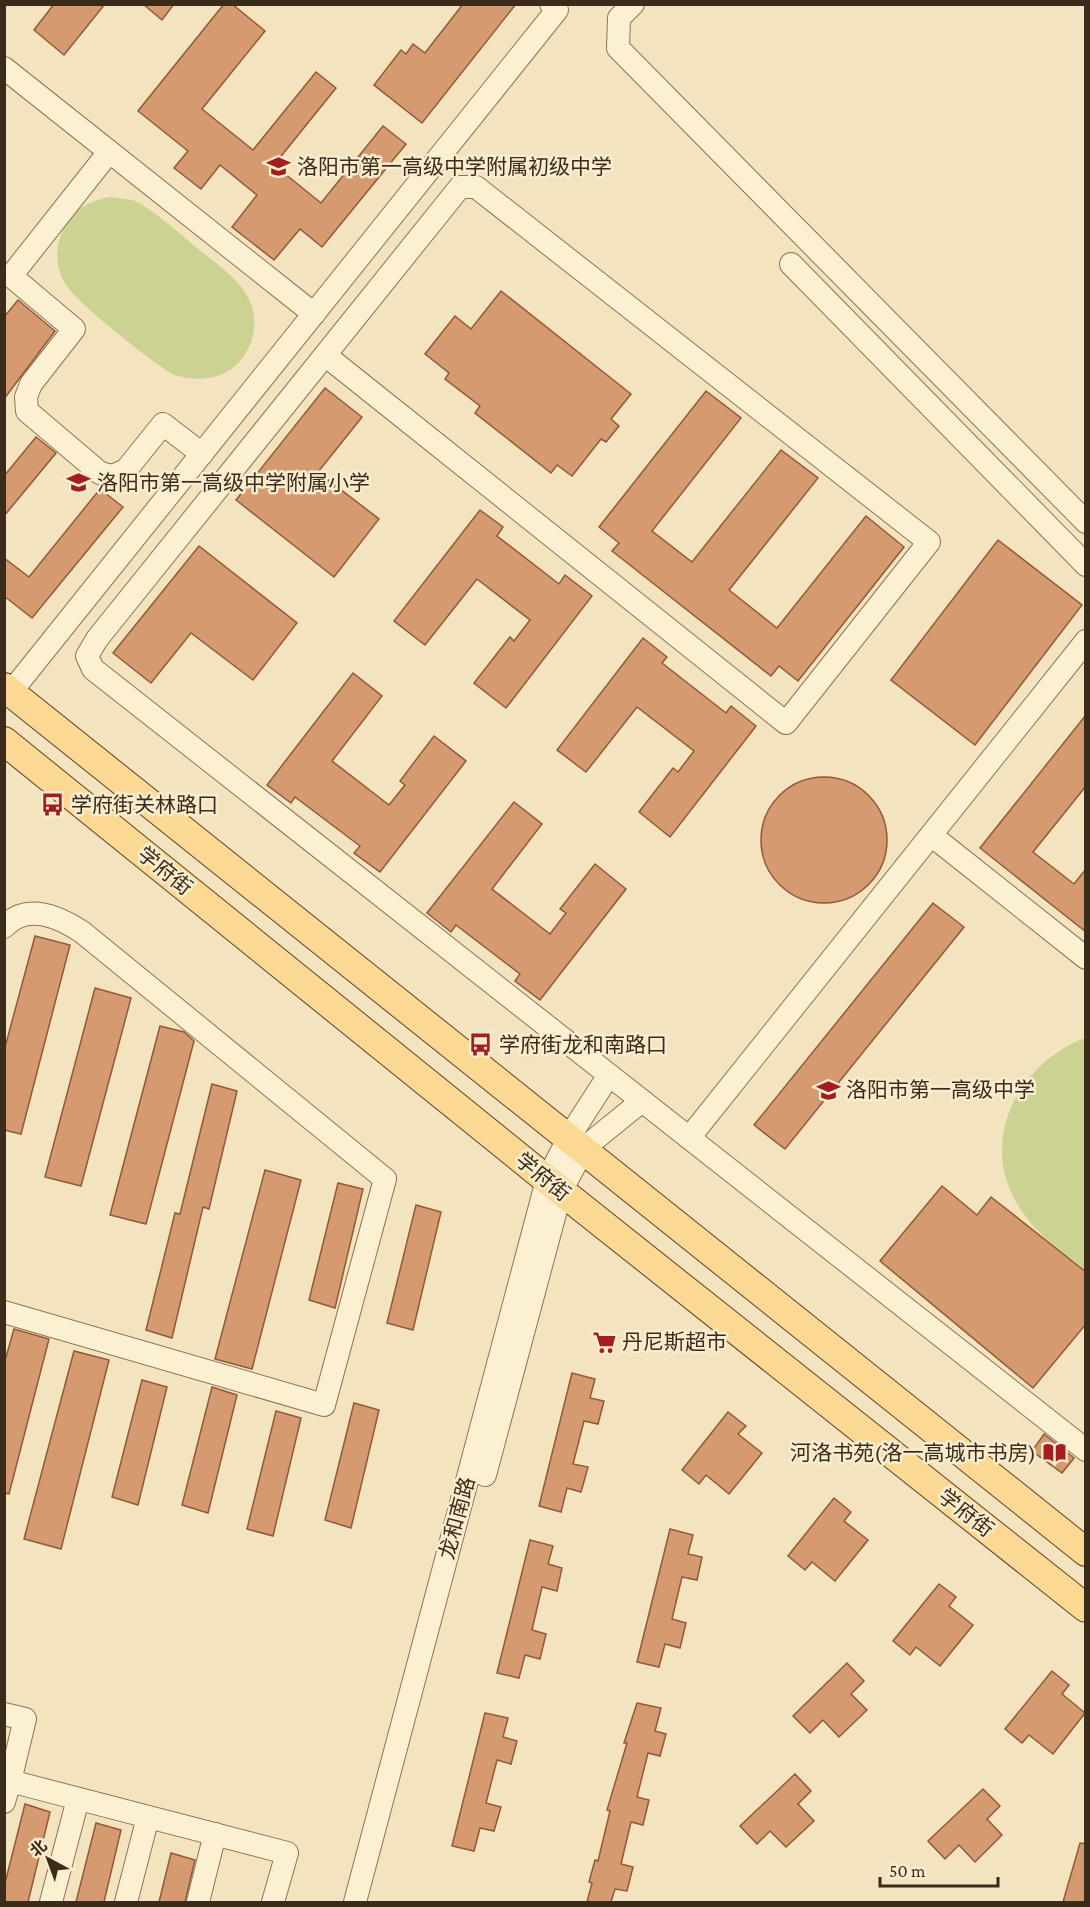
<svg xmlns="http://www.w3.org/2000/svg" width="1090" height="1907" font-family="'Crimson Pro','Noto Sans SC',serif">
<rect width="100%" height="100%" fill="#f3e3bf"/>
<g fill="#cbd292">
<path d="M110,197L133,200L143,205C162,218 179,233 197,248C224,270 259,291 254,330C252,344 245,357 235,366C217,381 195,381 174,375C152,362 76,303 65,283C55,267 55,247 63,230C72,210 89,201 110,197Z"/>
<path d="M1085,1038V1270C1063,1252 1037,1235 1021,1210C976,1143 1016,1065 1085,1038Z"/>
</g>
<g fill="#d59a70" stroke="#905a38" stroke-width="1.5">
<polygon points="54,4 105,4 64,55 34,30"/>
<polygon points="143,4 174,4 162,20"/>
<polygon points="224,4 232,4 265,31 202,109 253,150 316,72 336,88 274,165 321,203 383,126 406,144 322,247 300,229 274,260 232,227 257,195 220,165 201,189 174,168 188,151 138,111"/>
<polygon points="463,4 516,4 422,123 374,85 401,50 406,54 413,44 425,53"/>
<polygon points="501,291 631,394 611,419 619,426 606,442 601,439 572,476 557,465 551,473 475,413 480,406 445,379 449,373 425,354 455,316 471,329"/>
<polygon points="18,300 55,331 4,399 4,317"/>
<polygon points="325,388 362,417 318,472 379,519 334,577 236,500"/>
<polygon points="706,391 741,418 652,531 692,562 781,450 818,478 729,590 777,628 866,516 904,547 798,681 779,666 771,676 612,551 619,543 599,527"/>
<polygon points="36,437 56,453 4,516 4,476"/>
<polygon points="100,489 123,507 32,618 4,596 4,558 29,577"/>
<polygon points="480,510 503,527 497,536 559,584 565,575 592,596 506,708 474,683 510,637 514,641 530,620 477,579 425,645 394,621"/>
<polygon points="998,540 1082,605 975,745 891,680"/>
<polygon points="199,546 297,623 253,680 191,633 151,683 113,653"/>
<polygon points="643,638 667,657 662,663 726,713 731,706 756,726 670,837 639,812 673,768 678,772 694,751 637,707 586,772 557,750"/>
<polygon points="353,673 382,696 332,761 389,805 405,785 400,781 434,736 466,761 380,872 354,853 360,846 295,797 291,803 267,785"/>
<polygon points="1086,715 1086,786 1033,852 1074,884 1086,869 1086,932 980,848"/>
<circle cx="824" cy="840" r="63"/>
<polygon points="514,802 542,824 492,889 550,934 566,913 560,909 595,864 626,889 540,1000 515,981 520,974 456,925 451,932 427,913"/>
<polygon points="933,903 964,927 785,1149 754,1125"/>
<polygon points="35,936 70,945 21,1134 4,1130 4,1051"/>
<polygon points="95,988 131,998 81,1186 45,1177"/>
<polygon points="160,1026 184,1032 194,1041 146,1224 110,1215"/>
<polygon points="212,1084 237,1091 209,1209 203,1207 172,1338 146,1330 175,1213 180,1214"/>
<polygon points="265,1170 301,1180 252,1369 215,1359"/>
<polygon points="338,1183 363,1189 335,1308 309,1300"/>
<polygon points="942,1186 977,1215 991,1197 1086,1272 1086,1324 1033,1388 880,1261"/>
<polygon points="416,1205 441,1212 413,1330 387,1323"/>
<polygon points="14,1329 49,1339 9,1494 4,1493 4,1364"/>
<polygon points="74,1351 109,1360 61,1549 24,1539"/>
<polygon points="572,1373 595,1379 590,1398 604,1401 598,1424 584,1421 573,1464 588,1467 581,1492 567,1488 561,1512 539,1506"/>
<polygon points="142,1380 167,1387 138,1505 112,1497"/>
<polygon points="212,1387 237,1395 208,1513 182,1505"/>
<polygon points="354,1403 379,1410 351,1528 325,1520"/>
<polygon points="276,1411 301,1418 273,1536 247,1529"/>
<polygon points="728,1412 746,1426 738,1434 762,1453 729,1494 706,1475 699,1484 682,1470"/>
<polygon points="1044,1434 1074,1458 1062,1473 1032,1451"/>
<polygon points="834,1498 851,1512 844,1521 868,1540 835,1581 812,1562 805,1570 788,1556"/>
<polygon points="670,1529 693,1535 688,1554 702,1557 697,1580 682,1577 672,1619 686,1623 680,1648 665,1644 659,1667 637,1662"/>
<polygon points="530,1540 553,1546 548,1564 562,1568 557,1591 542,1587 532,1630 546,1634 540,1659 525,1655 519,1678 497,1673"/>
<polygon points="939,1584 956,1597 949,1606 973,1625 940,1666 916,1647 910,1655 893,1641"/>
<polygon points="847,1663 864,1681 851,1694 867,1710 839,1737 823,1720 810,1733 793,1716"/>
<polygon points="1052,1671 1069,1685 1062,1694 1085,1713 1053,1754 1029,1735 1022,1743 1005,1729"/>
<polygon points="637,1703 661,1708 655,1731 666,1734 660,1756 648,1753 637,1797 649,1800 643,1825 631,1822 621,1864 633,1867 627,1891 615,1889 611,1902 587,1902 592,1883 589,1882 595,1860 598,1861 610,1811 607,1810 627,1743 624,1743"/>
<polygon points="485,1713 508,1718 503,1737 517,1741 511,1764 497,1760 486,1803 501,1807 494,1831 480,1828 474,1851 452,1846"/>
<polygon points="795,1774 811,1791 798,1804 814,1821 786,1847 770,1831 757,1844 740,1826"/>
<polygon points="983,1789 1000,1806 987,1819 1002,1835 975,1862 959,1845 945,1859 928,1841"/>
<polygon points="25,1804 50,1812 28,1902 4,1902 4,1887"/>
<polygon points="96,1823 121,1830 104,1902 76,1902"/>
<polygon points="1080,1843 1086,1844 1086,1902 1063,1902"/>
<polygon points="171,1853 195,1860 185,1902 159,1902"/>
</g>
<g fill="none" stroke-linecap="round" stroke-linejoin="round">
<defs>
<g id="minor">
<polyline points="633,4 619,18 618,48 1086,522"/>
<polyline points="4,68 314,314"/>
<polyline points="109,152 11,276 74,329 31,384 26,397 27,411 100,473 112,476 126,470 163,424 202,454"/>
<polyline points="791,264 1086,565"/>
<polyline points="325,355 786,723 929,542 476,187 460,187 97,639 87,656 93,669 1086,1450"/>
<polyline points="11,692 557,10 551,4"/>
<polyline points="931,835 1086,958"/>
<path d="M4,927C27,902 59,917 82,932L385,1179L324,1405L4,1312"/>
<polyline points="689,1138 1086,641"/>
<polyline points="485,1475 561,1191 584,1148 642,1101"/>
<polyline points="4,1714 25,1719 10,1781"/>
<polyline points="4,1802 10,1781 287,1853 273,1902"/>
<polyline points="51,1902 78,1799"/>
<polyline points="126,1902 148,1817"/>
<polyline points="198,1902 215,1834"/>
<polyline points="355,1902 547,1180 569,1137 609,1075"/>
</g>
<g id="major">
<polyline points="4,687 1086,1552"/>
<polyline points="4,741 561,1191 1086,1608"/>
</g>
</defs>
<use href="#minor" stroke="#8e7355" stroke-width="24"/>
<use href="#major" stroke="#5b402a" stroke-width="30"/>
<use href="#minor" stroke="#fcf0d3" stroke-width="22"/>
<use href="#major" stroke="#fbd992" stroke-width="28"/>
</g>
<defs>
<symbol id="school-bare" viewBox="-9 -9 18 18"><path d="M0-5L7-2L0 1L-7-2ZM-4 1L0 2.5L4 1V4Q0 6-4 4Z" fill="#a41e20" stroke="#f9edd0" stroke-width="2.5" paint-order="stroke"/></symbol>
<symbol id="bus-bare" viewBox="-9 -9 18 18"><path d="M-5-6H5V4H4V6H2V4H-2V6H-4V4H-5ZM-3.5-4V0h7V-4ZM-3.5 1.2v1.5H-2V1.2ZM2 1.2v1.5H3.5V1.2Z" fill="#a41e20" stroke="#f9edd0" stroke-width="2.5" paint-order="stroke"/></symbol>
<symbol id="supermarket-bare" viewBox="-9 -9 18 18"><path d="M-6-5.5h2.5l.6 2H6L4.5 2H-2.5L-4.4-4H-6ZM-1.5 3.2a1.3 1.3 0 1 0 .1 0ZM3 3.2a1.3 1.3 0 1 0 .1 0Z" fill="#a41e20" stroke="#f9edd0" stroke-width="2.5" paint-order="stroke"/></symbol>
<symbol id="library-bare" viewBox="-9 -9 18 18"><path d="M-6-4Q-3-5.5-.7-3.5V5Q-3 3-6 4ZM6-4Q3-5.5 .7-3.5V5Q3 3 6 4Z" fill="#a41e20" stroke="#f9edd0" stroke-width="2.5" paint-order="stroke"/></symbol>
</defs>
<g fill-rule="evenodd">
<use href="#school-bare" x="262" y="150" width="33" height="33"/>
<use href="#school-bare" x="62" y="466" width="33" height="33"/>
<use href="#bus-bare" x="36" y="788" width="33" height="33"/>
<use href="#bus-bare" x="464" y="1028" width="33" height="33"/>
<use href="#school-bare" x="812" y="1074" width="33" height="33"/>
<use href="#supermarket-bare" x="588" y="1326" width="33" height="33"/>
<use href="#library-bare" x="1038" y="1436" width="33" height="33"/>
</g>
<g text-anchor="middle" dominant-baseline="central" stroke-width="5" stroke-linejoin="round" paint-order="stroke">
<g font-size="21" fill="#3b2b1b" stroke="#f9edd0" text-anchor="start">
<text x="297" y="167">洛阳市第一高级中学附属初级中学</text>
<text x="97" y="483">洛阳市第一高级中学附属小学</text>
<text x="71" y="805">学府街关林路口</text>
<text x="499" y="1045">学府街龙和南路口</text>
<text x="846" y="1090">洛阳市第一高级中学</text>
<text x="622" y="1342">丹尼斯超市</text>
<text x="1036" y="1453" text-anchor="end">河洛书苑(洛一高城市书房)</text>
</g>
<g font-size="21" fill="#3b2b1b" stroke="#f9edd0">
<text transform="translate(165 871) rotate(39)">学府街</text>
<text transform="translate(543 1177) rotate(39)">学府街</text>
<text transform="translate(966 1513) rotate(38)">学府街</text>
<text transform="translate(457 1518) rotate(-75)">龙和南路</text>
</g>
</g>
<rect width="1090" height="1907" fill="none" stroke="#3b2b1b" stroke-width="12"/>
<g transform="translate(48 1859) rotate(319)" stroke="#f9edd0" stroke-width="4.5" paint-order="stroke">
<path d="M0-4.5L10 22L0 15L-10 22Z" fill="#3b2b1b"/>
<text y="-9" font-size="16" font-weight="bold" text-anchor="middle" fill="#3b2b1b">北</text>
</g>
<path d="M880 1877v9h118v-9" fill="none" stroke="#3b2b1b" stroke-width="3"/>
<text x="889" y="1877" font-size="18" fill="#3b2b1b" stroke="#f9edd0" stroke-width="4.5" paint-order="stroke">50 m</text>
</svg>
